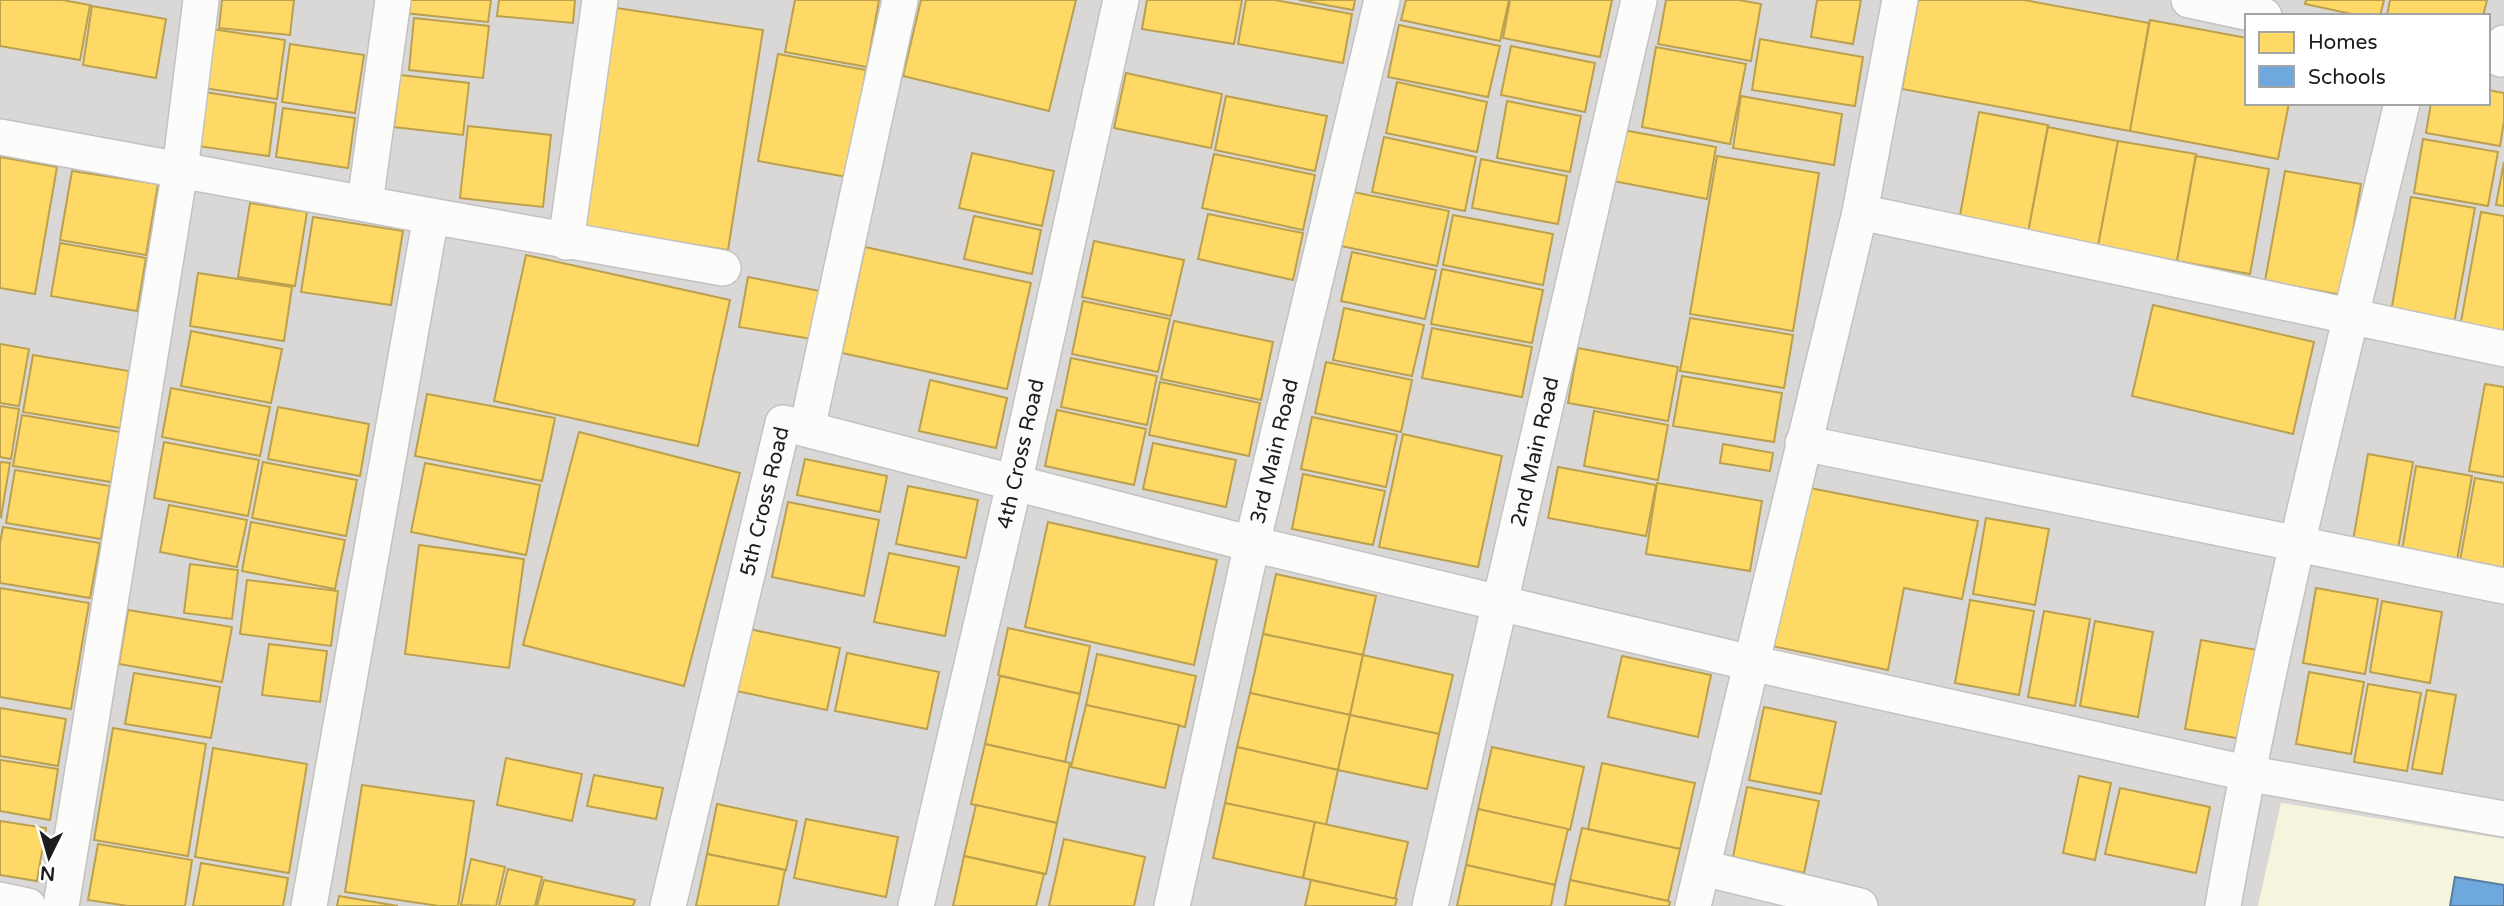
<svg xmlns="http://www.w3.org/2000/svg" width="2504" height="906" font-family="'Varela Round',sans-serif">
<rect width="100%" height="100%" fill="#ebe9e4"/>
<path fill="#dad8d6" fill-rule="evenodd" d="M0,0H2504V906H0ZM2247,16H2488V103H2247Z"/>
<polygon fill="#f5f5de" points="2281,803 2504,839 2504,906 2258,906"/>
<g fill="#ffd966" stroke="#bba050" stroke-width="2">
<polygon points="0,0 62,0 90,5 80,60 0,46"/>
<polygon points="222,0 294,0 290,35 219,28"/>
<polygon points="407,0 491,0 488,22 405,13"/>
<polygon points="499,0 575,0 573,23 497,16"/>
<polygon points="795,0 879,0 867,67 785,52"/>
<polygon points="921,0 1076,0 1049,111 903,76"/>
<polygon points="1147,0 1242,0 1234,44 1142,29"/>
<polygon points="1246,0 1275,0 1352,14 1343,63 1238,44"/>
<polygon points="1299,0 1355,0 1353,10"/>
<polygon points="1406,0 1509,0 1500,41 1401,20"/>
<polygon points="1510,0 1612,0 1600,57 1503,38"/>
<polygon points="1666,0 1739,0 1761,4 1751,61 1658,44"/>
<polygon points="1817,0 1861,0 1853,44 1811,37"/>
<polygon points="1918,0 2024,0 2149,23 2130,131 1902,89"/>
<polygon points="2306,0 2384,0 2380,16 2361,16 2305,4"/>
<polygon points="2390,0 2487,0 2483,16 2387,16"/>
<polygon points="92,6 166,19 156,78 83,65"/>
<polygon points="610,7 763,30 728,250 575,226"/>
<polygon points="414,18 489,26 483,78 409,70"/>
<polygon points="2150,20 2247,38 2247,103 2289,103 2278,159 2130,131"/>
<polygon points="1399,25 1500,46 1488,97 1388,77"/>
<polygon points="205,28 285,40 277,99 197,87"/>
<polygon points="1760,39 1863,57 1855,106 1752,90"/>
<polygon points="290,44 364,55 355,113 282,102"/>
<polygon points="1511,46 1595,63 1585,112 1501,95"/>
<polygon points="1656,47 1746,64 1730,144 1642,127"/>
<polygon points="778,54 866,70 847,177 758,161"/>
<polygon points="1126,73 1222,94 1211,148 1114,128"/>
<polygon points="400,75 469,83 463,135 394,127"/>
<polygon points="1397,82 1487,102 1477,152 1386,133"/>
<polygon points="2488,90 2504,93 2504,121 2500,146 2426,133 2431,103 2488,103"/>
<polygon points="198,91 276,103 269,156 190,145"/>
<polygon points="1226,96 1327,116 1315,171 1215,150"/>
<polygon points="1741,96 1842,114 1834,165 1733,148"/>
<polygon points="1507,101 1581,116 1570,172 1497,158"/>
<polygon points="283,108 355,118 348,168 276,157"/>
<polygon points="1979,112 2048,125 2028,233 1959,221"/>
<polygon points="468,126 551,135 543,207 460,198"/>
<polygon points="2048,127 2118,141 2098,246 2028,233"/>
<polygon points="1623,130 1716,147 1707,199 1613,181"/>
<polygon points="1384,137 1476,157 1465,211 1372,192"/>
<polygon points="2423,139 2498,152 2488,206 2414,193"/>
<polygon points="2118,141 2196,154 2177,261 2098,246"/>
<polygon points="972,153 1054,171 1042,226 959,208"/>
<polygon points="1214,154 1315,175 1303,230 1202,208"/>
<polygon points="1717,156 1819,173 1793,331 1690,314"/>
<polygon points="2196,156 2269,169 2250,274 2177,261"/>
<polygon points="0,157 57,167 35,294 0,288"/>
<polygon points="1481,159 1567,176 1558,224 1472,208"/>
<polygon points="2504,162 2504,206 2496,205"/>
<polygon points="72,171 158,184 146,255 60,240"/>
<polygon points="2285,171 2361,184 2342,295 2265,281"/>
<polygon points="1353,192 1449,211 1437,266 1341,246"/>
<polygon points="2411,197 2475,208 2454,323 2391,312"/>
<polygon points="250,203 307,212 295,286 238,277"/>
<polygon points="2481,212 2504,216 2504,335 2460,327"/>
<polygon points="1208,214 1303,233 1293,280 1198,259"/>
<polygon points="1453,215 1553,234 1543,285 1443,265"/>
<polygon points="974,216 1041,230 1032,274 964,259"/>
<polygon points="313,217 403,231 391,305 301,292"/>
<polygon points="1094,241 1184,260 1171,316 1082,297"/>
<polygon points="60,243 146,258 137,311 51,296"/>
<polygon points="865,247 1031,283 1007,389 842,353"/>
<polygon points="1352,252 1436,270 1425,319 1341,301"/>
<polygon points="526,255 730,300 698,446 494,401"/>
<polygon points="1442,269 1543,290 1532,343 1431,324"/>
<polygon points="198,273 292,287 284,341 190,326"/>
<polygon points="748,277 820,291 812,339 739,327"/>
<polygon points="1083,301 1170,319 1158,372 1072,354"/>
<polygon points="2153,305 2314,342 2293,434 2132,396"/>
<polygon points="1344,308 1424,325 1412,376 1333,360"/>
<polygon points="1690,318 1793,335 1784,388 1680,371"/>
<polygon points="1174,321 1273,342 1261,400 1161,379"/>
<polygon points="1432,328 1532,347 1522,397 1422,378"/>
<polygon points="191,331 282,349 271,403 181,386"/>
<polygon points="0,344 29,349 19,406 0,403"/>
<polygon points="1578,348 1678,367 1668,421 1568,403"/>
<polygon points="33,355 129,371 120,428 23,412"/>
<polygon points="1071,358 1157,376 1147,425 1061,407"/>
<polygon points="1326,362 1412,380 1401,432 1315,413"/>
<polygon points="1682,376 1782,393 1774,442 1673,426"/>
<polygon points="930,380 1007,398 996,448 919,431"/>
<polygon points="1160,382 1260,403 1249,456 1149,435"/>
<polygon points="2485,384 2504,387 2504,477 2469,471"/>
<polygon points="171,388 270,407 260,456 162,437"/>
<polygon points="427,394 555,418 542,481 415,456"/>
<polygon points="0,406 19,409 11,459 0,457"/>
<polygon points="278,407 369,424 360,476 268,459"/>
<polygon points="1057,410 1146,429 1134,485 1045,466"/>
<polygon points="1594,411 1668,425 1658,480 1584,466"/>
<polygon points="22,415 120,432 111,482 13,466"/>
<polygon points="1312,417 1397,435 1386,487 1301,469"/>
<polygon points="579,432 740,473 684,686 523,645"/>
<polygon points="1403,434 1502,456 1478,567 1379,547"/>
<polygon points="164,442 259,460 248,516 154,498"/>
<polygon points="1153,443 1236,460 1226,507 1143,489"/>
<polygon points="1723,444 1773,453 1770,471 1720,463"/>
<polygon points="2368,454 2413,462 2398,549 2353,541"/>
<polygon points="805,459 887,476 880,512 797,495"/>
<polygon points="0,462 10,463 1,517 0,516"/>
<polygon points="263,462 357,480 346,536 252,518"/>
<polygon points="425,463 540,485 526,555 411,532"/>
<polygon points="2416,466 2472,476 2457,560 2402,551"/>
<polygon points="1558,467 1656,485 1646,536 1548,518"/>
<polygon points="15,470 110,486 101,539 6,523"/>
<polygon points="1303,474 1385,491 1373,545 1292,529"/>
<polygon points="2475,478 2504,483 2504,569 2460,561"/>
<polygon points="1657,483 1762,501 1750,571 1646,554"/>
<polygon points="908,486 978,500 966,558 896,544"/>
<polygon points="1805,487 1978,521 1962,599 1904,588 1888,670 1772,646"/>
<polygon points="788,502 879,520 864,596 772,577"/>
<polygon points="169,505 247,520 237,567 160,552"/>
<polygon points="1986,518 2049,529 2035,605 1973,594"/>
<polygon points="251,522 345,540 335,589 242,571"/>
<polygon points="1048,522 1217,560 1194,665 1025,627"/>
<polygon points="3,527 100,543 90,598 0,583 0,543"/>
<polygon points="419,545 524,559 509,668 405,654"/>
<polygon points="889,553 959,567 945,636 874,622"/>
<polygon points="190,564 238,570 232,619 184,613"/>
<polygon points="1276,574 1376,596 1363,655 1263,634"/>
<polygon points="247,580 338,591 331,646 240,634"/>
<polygon points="0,588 89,603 71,709 0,697"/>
<polygon points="2316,588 2378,599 2365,674 2303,663"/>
<polygon points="1970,600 2034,611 2019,695 1955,683"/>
<polygon points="2382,601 2442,612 2430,683 2370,672"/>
<polygon points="128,610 232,627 222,682 119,664"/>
<polygon points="2044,611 2090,619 2075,706 2028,697"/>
<polygon points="2095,621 2153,632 2138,717 2080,706"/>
<polygon points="1008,628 1090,646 1080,694 998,675"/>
<polygon points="749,629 840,648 827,710 736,691"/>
<polygon points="1263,634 1363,655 1350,715 1250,693"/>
<polygon points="2201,640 2257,650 2242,739 2185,729"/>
<polygon points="269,644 327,651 320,702 262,695"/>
<polygon points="847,653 939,672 927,729 835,711"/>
<polygon points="1097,654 1196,676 1185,727 1086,705"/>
<polygon points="1363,655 1453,675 1439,734 1350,715"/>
<polygon points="1622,656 1711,675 1698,737 1608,717"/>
<polygon points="2309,672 2364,682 2351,754 2296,744"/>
<polygon points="134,673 220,687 211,738 125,724"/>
<polygon points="1000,676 1080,694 1065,762 985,744"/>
<polygon points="2368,684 2421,693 2407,771 2354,762"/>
<polygon points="2427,690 2456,695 2442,774 2412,769"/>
<polygon points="1250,693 1350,715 1338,770 1237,747"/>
<polygon points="1086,705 1179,725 1165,788 1071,767"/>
<polygon points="1764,707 1836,722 1821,794 1749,780"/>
<polygon points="0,708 66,719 58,766 0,756"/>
<polygon points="1350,715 1439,734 1427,789 1338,770"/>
<polygon points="113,728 206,744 188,856 94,840"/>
<polygon points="985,744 1070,763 1057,823 971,804"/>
<polygon points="1237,747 1338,770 1326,825 1225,803"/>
<polygon points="1492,747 1584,767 1570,830 1478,809"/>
<polygon points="213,748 307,764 289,873 195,857"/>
<polygon points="506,758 582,774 572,821 497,805"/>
<polygon points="0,760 58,769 50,820 0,811"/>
<polygon points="1602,763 1695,783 1680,849 1588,829"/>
<polygon points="594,775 663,788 656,819 587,806"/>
<polygon points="2079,776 2111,783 2095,860 2063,853"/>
<polygon points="362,785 474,801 458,906 439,906 345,892"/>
<polygon points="1747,787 1819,801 1804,873 1733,857"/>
<polygon points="2120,788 2210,807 2196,873 2105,854"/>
<polygon points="1225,803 1315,822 1303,878 1213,858"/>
<polygon points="717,804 797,821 786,870 707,854"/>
<polygon points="976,805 1057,823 1046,874 964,856"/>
<polygon points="1478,809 1568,829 1555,885 1466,865"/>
<polygon points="806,819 898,837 886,897 794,878"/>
<polygon points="0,821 46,828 37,881 0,875"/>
<polygon points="1315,822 1408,842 1395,899 1303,878"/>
<polygon points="1582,828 1680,849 1668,901 1570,880"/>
<polygon points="1064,839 1145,857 1134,906 1049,906"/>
<polygon points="98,844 192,860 185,906 128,906 88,900"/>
<polygon points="707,854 785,870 778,906 696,906"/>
<polygon points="964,856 1044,874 1036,906 953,906"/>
<polygon points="471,859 505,867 496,906 461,905"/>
<polygon points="201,863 288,878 283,906 193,906"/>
<polygon points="1466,865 1555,885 1551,906 1457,906"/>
<polygon points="508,869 542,877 535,906 499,906"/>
<polygon points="544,880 635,900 633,906 537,906"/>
<polygon points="1311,880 1397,899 1395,906 1305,906"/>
<polygon points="1570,880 1668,901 1670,902 1669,906 1565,906"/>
<polygon points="339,896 398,906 337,906"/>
</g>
<polygon fill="#6fa8dc" stroke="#567ea2" stroke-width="2" points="2455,877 2504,885 2504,906 2450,906"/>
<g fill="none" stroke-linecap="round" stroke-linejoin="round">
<defs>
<g id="minor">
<polyline points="2189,0 2264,16"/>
<polyline points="2501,59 2504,43"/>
<polyline points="0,137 180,170 201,0"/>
<polyline points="365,203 393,0"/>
<polyline points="1860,212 2504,349"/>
<polyline points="566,242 600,0"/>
<polyline points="807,429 900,0"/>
<polyline points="1803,443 2504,586"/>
<polyline points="1703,868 1860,906"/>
<polyline points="0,900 28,906"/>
<polyline points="61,906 180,170 431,216"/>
<polyline points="309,906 431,216 723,268"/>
<path id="s1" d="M668,906L783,423L1252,544L1751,663L2246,773L2504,819"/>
<path id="s2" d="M916,906L1014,484L1121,0"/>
<path id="s3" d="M1172,906L1252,544L1382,0"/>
<path id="s4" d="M1430,906L1639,0"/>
<polyline points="1693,906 1860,212 1900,0"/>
<path d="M2223,906C2270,636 2339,370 2402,103"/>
</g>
</defs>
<use href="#minor" stroke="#c3c2c0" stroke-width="38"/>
<use href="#minor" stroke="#fcfcfb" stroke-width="35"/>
</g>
<g text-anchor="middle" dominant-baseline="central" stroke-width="7" stroke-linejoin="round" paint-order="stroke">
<g font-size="21" fill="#1c1c1c" stroke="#fff">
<text stroke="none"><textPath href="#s3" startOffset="466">3rd Main Road</textPath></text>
<text stroke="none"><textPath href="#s2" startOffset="464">4th Cross Road</textPath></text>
<text stroke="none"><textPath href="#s4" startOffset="466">2nd Main Road</textPath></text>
<text stroke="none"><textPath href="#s1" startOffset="416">5th Cross Road</textPath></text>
</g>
</g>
<rect x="2245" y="14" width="245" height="91" fill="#ffffff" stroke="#a4a4a4" stroke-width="2"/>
<rect x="2259" y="32" width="35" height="21" fill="#ffd966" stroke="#a4a4a4" stroke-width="2"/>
<text x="2308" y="49" font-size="21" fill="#1c1c1c">Homes</text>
<rect x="2259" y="66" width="35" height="21" fill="#6fa8dc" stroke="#a4a4a4" stroke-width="2"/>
<text x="2308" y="84" font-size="21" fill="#1c1c1c">Schools</text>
<g transform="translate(49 857) rotate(185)" stroke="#ffffff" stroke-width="5" paint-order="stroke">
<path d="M0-5L12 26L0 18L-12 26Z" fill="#1c1c1c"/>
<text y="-10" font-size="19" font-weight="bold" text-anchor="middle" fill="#1c1c1c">N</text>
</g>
</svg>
